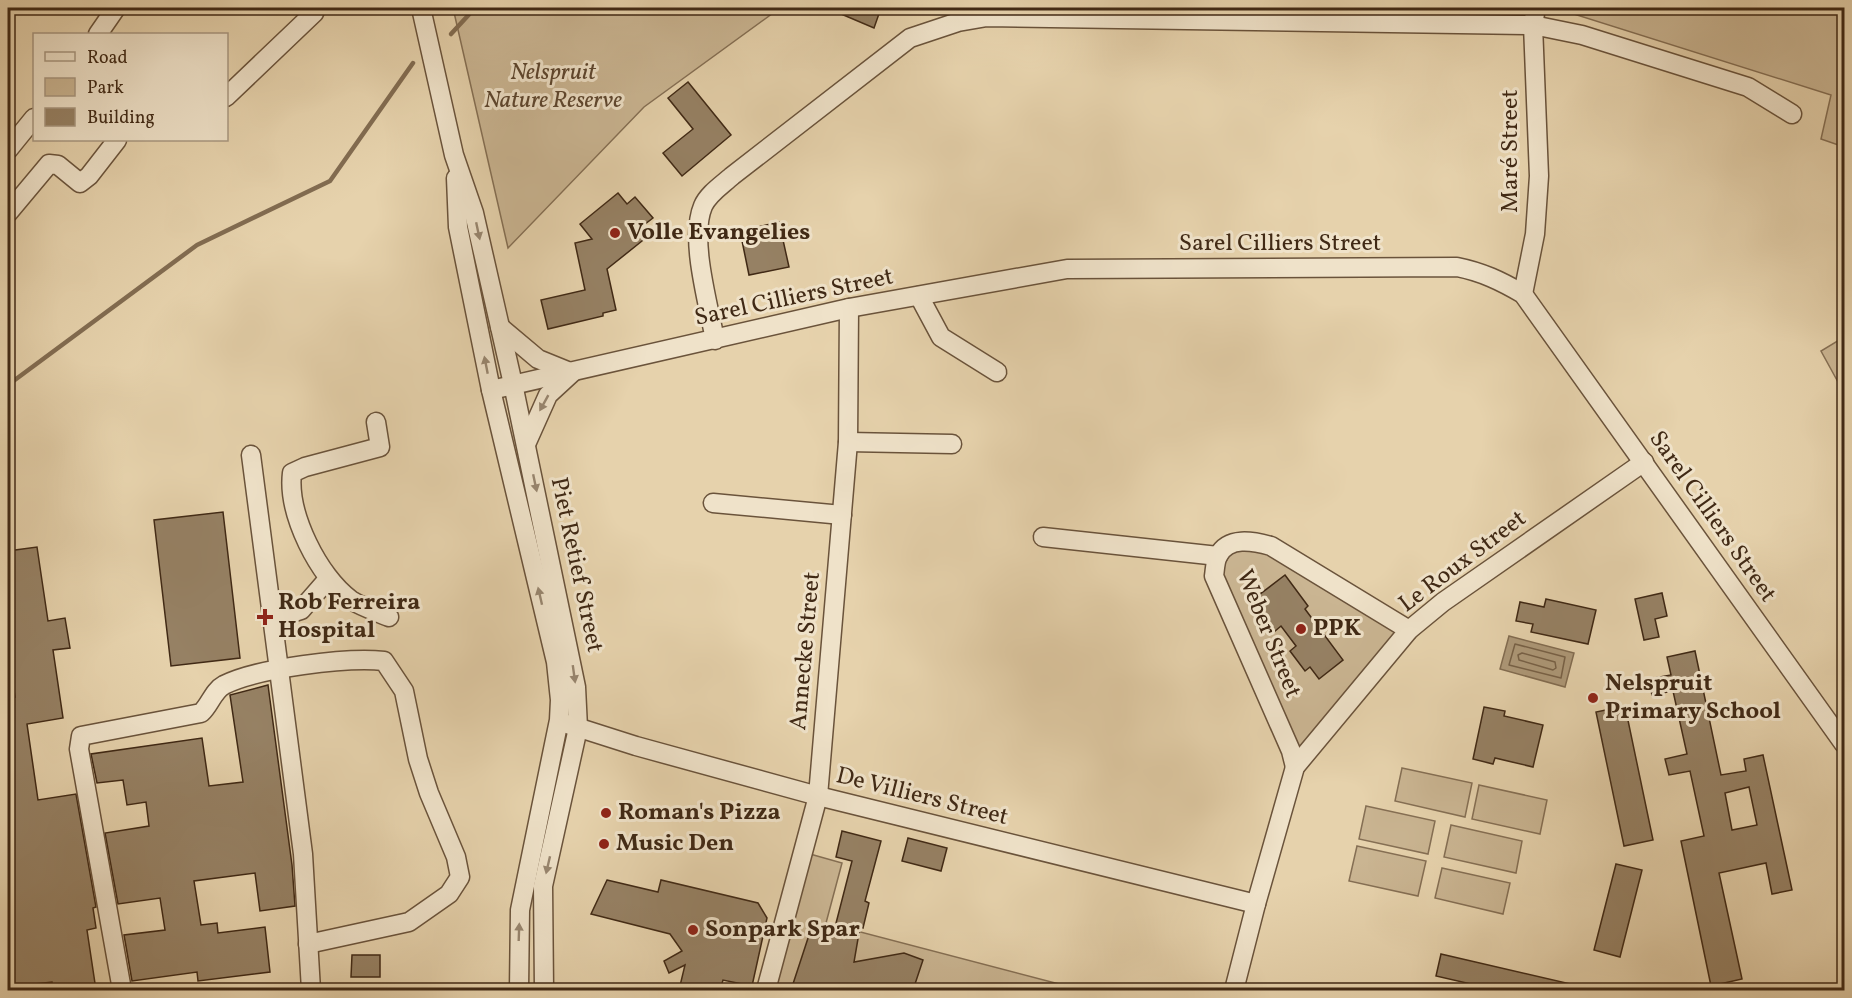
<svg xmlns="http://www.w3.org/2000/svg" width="1852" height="998" font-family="Vollkorn,serif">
<rect width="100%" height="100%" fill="#e6d2ac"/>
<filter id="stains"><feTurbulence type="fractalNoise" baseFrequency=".00333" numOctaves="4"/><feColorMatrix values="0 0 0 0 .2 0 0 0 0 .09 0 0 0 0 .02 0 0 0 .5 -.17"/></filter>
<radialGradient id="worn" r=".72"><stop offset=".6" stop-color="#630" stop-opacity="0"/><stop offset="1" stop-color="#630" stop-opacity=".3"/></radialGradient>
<g fill="#cab592" stroke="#856f54" stroke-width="1.5">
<polygon points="453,8 780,8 644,107 508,248"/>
<polygon points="1561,8 1844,8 1844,147 1821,139 1831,95 1561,10"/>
<polygon points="1844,337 1844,393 1821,351"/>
<polygon points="1248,539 1409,630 1295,767 1214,576 1220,556"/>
<polygon points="1402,768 1472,783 1465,817 1395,801"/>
<polygon points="1479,785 1547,800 1540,834 1472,819"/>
<polygon points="1366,806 1435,821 1428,854 1359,839"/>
<polygon points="1451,825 1522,841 1516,873 1444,857"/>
<polygon points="1357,846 1426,861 1418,896 1349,881"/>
<polygon points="810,854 842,863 826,923 1082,990 774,990"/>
<polygon points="1442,868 1510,883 1503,914 1435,898"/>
</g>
<polygon fill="#ae9979" stroke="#826c51" stroke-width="1.5" points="1509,636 1574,653 1565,687 1500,669"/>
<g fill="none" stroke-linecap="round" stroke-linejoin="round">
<g stroke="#776147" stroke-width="1.5">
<polygon points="1515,644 1565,657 1561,678 1509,665"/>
<polygon points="1522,653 1555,662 1556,668 1553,670 1519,660 1518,655"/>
</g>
<g stroke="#826c51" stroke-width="4.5">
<polyline points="451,34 475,8"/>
<polyline points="8,385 197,245 330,181 413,63"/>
</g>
</g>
<g fill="#968164" stroke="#402915" stroke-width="1.5" fill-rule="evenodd">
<polygon points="827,8 881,8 874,28"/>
<polygon points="688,82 731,135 682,176 663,153 693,129 668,98"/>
<polygon points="618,193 627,204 635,197 653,218 640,228 647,237 607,269 616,310 603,313 603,316 548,329 541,300 585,290 575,243 592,239 580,224"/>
<polygon points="779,222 789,267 749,275 740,231"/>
<polygon points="223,512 240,658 171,666 154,520"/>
<polygon points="37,547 48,621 65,618 70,648 53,650 63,718 27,724 38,800 76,794 96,907 93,908 96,928 87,930 96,990 53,990 52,982 8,987 8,698 15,697 8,648 8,551"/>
<polygon points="1285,575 1308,606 1305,609 1343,660 1319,679 1310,667 1305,671 1290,651 1296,646 1281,626 1274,632 1251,601"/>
<polygon points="1662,593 1667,616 1655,619 1659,637 1644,640 1635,599"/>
<polygon points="1546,599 1596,610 1588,644 1531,632 1533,624 1516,621 1520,602 1544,607"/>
<path d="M1695,651L1721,775L1746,771L1744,759L1763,755L1792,890L1772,894L1766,863L1719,873L1742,979L1711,986L1681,841L1704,836L1690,771L1669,775L1665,759L1687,754L1673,691L1652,695L1648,679L1671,675L1667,657ZM1749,787L1757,825L1732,830L1725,793Z"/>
<polygon points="268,685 292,865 295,906 260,911 255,873 194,881 201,925 217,923 218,933 265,927 270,972 198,981 197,972 132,981 124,935 165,930 160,898 118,904 105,833 149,826 146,802 127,805 123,780 97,783 91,754 202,738 209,786 243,782 230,695"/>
<polygon points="1625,706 1653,840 1624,846 1596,712"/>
<polygon points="1484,707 1505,711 1504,716 1543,725 1533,767 1495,758 1493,764 1473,759"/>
<polygon points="842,831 881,841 865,901 869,903 863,928 860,927 854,962 904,953 923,960 913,990 791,990 812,926 834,931 852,861 836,857"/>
<polygon points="908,838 947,848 941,871 902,861"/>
<polygon points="1616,864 1642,870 1620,957 1594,950"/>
<polygon points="607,880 658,892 661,880 758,903 767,918 752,986 723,980 720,990 679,990 685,965 669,973 664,961 682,951 670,934 591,914"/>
<polygon points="1441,954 1575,985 1574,990 1497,990 1436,976"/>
<polygon points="352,955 380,955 380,977 351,977"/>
</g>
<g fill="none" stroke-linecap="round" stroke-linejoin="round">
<defs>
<g id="minor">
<polyline points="421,8 454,155 474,213 513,384 576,687 578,728 543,886 544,990"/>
<polyline points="98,34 116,8"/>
<polyline points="226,97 314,13 316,8"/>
<polyline points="8,150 34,118"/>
<polyline points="456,178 458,227 491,390 556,662 560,700 559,720 520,910 519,990"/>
<polyline points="8,213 49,164 58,165 80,183 89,176 117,140"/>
<polyline points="1523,294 1535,234 1539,176 1533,25 1536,8"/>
<polyline points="919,296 941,337 997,372"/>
<polyline points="500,327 538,359 570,372"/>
<path d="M715,340C709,306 689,239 703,206C708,194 722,185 732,176L910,38L958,22L987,17L1533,25L1582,35L1748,87L1792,114"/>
<path d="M491,390L849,308L1067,269L1457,267C1482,272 1501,281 1523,294L1844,744"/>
<path d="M376,422L380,447L305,467L292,473C287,514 319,577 351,600C362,607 377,612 389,617"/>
<polyline points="527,442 548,395 573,372"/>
<polyline points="848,442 952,444"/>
<polyline points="251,455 303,854 311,990"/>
<polyline points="713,503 842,515"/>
<polyline points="1043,537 1218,556"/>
<polyline points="273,619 301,610 328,579"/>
<polyline points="567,724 636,746 818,796 1256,904"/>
<path d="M1295,767L1291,751L1214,576C1215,570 1215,561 1218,556C1228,536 1253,541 1271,546L1409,630"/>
<path d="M122,990L79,749L81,736L201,713C210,705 213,691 224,685C258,668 347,657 384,661L404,691L418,759L429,793L456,857L460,877L449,894L409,922L308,944"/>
<polyline points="766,990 818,796 848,442 849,308"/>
<polyline points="1234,990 1256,904 1295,767 1409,630 1443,602 1644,462"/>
</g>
</defs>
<use href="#minor" stroke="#6a533b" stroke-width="21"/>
<use href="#minor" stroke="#efe2c9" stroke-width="18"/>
</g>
<defs><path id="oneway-solid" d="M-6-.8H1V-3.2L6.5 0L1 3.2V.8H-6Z" transform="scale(1.5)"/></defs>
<g fill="#98866f">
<use href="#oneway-solid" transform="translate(478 231) rotate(78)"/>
<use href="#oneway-solid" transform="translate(486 365) rotate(-101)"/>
<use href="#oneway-solid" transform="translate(544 403) rotate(119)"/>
<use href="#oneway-solid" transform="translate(535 483) rotate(78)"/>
<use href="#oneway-solid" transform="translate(540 596) rotate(-103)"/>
<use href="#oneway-solid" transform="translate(574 674) rotate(82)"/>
<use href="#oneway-solid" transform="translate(548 865) rotate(103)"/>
<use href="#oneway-solid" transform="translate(519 932) rotate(-88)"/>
</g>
<g fill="#8f2418" stroke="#efe2c9" stroke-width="2">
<circle cx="615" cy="233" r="6"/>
<path d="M262 608h6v6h6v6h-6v6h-6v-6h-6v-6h6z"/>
<circle cx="1301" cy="629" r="6"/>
<circle cx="1593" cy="698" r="6"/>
<circle cx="606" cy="813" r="6"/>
<circle cx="604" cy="844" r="6"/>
<circle cx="693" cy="930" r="6"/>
</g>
<g text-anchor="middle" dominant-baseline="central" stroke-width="6" stroke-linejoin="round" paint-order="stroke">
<g font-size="24" font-style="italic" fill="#5c452e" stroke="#efe2c9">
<text x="553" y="73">Nelspruit<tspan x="553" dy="28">Nature Reserve</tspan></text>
</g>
<g font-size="24" fill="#402915" stroke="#efe2c9">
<text transform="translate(1511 151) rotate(-90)">Maré Street</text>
<text x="1280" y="244">Sarel Cilliers Street</text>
<text transform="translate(794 298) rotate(-12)">Sarel Cilliers Street</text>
<text transform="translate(1712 517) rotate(55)">Sarel Cilliers Street</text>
<text transform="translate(1463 562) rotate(-37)">Le Roux Street</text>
<text transform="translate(576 565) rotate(78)">Piet Retief Street</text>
<text transform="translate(1268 634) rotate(68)">Weber Street</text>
<text transform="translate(806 651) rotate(-85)">Annecke Street</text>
<text transform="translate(922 797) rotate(14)">De Villiers Street</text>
</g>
<g font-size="24" font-weight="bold" fill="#402915" stroke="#efe2c9" text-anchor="start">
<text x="627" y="233">Volle Evangelies</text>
<text x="278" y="603">Rob Ferreira<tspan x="278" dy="28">Hospital</tspan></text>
<text x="1313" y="629">PPK</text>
<text x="1605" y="684">Nelspruit<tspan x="1605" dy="28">Primary School</tspan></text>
<text x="618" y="813">Roman's Pizza</text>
<text x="616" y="844">Music Den</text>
<text x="705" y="930">Sonpark Spar</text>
</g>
</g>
<rect width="1852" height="998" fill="none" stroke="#e6d2ac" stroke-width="30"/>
<rect x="9" y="9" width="1834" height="980" fill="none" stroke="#402915" stroke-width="3"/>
<rect x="15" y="15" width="1822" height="968" fill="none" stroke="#402915" stroke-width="1.5"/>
<rect x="33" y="33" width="195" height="108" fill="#efe2c9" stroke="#a99881" stroke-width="1.5"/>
<rect x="45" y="52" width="30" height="9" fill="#efe2c9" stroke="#a99881" stroke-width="1.5"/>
<text x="87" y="63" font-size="18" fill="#402915">Road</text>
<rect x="45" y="78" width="30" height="18" fill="#cab592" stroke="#a99881" stroke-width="1.5"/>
<text x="87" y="93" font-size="18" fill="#402915">Park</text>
<rect x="45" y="108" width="30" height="18" fill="#968164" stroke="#a99881" stroke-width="1.5"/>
<text x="87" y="123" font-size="18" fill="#402915">Building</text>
<rect width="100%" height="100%" filter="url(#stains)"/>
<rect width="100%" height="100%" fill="url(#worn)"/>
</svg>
